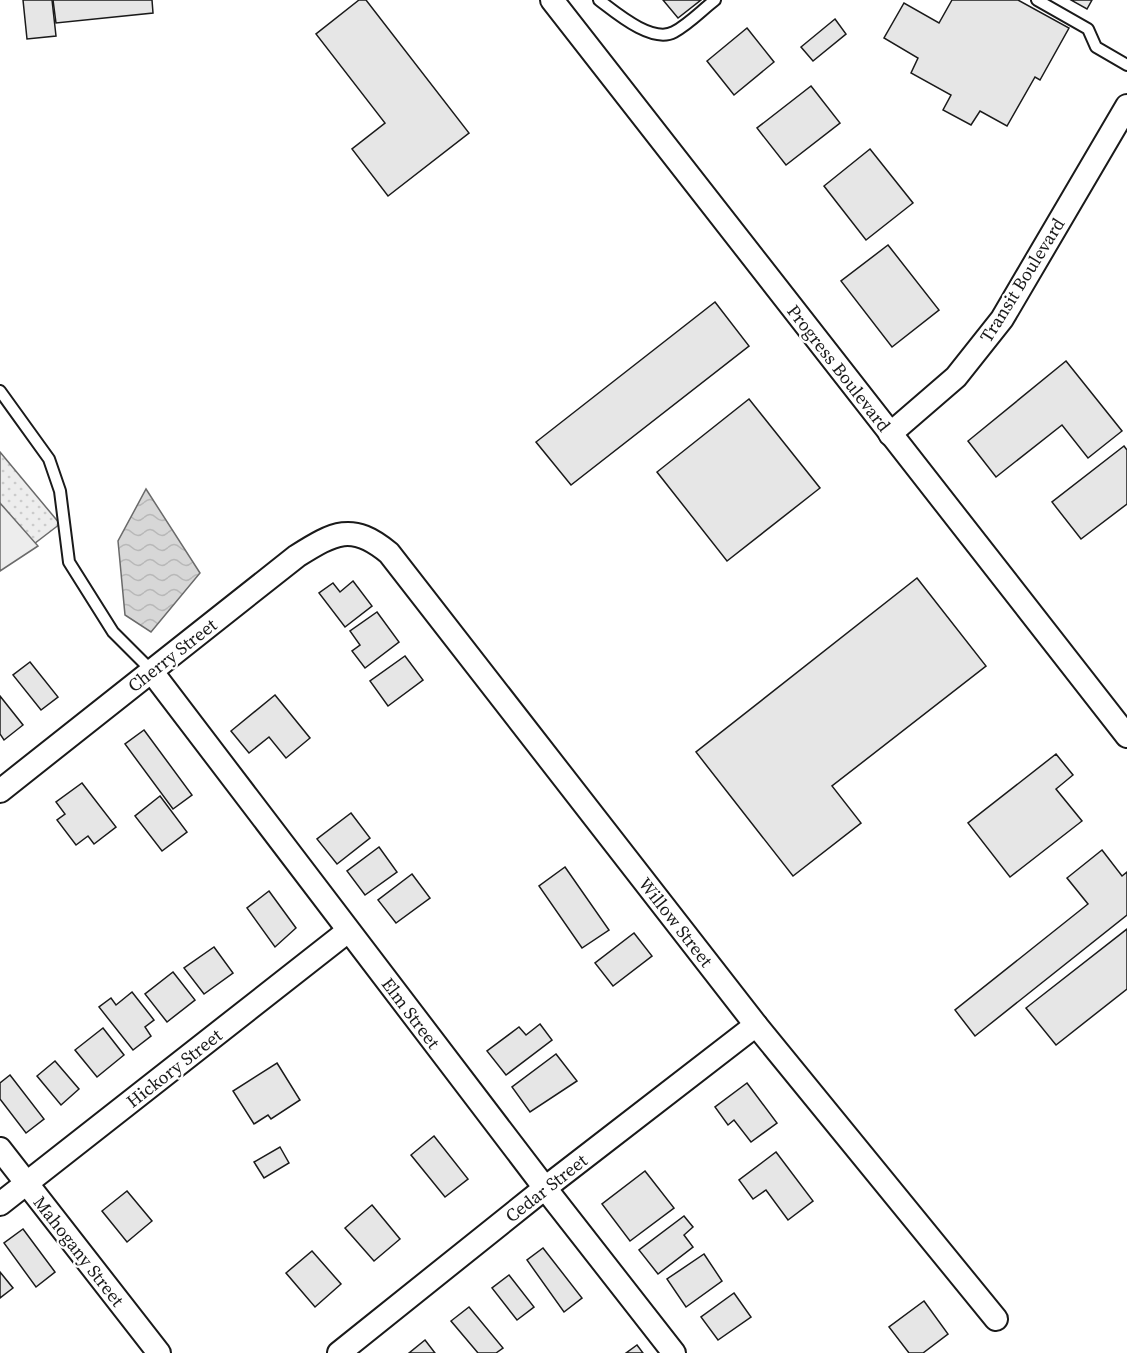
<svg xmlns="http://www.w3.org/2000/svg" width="1127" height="1353" font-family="'Source Serif 4',serif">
<defs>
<pattern id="park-dots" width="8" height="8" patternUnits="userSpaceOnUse" patternTransform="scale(1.5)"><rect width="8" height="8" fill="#ededed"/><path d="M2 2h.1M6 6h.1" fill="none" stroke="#cbcbcb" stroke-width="1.8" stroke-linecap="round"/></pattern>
<pattern id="water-waves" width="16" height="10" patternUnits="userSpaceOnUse" patternTransform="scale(1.5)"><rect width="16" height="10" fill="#d7d7d7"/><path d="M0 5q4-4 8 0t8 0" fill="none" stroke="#b8b8b8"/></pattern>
</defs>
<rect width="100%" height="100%" fill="#fff"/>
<polygon fill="url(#park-dots)" stroke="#6a6a6a" stroke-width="1.5" points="0,452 60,524 0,570"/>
<polygon fill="#ededed" stroke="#6a6a6a" stroke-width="1.5" points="0,503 38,546 0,571"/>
<polygon fill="url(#water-waves)" stroke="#6a6a6a" stroke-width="1.5" points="146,489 200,573 151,632 125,615 118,541"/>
<g fill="#e6e6e6" stroke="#1a1a1a" stroke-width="1.5">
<polygon points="23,0 52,0 56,36 27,39"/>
<polygon points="53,0 152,0 153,13 56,23"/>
<polygon points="359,0 366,0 469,133 388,196 352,149 385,123 316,34"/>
<polygon points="663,0 701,0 678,18"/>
<polygon points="952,0 1018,0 1069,28 1040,80 1035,77 1007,126 980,111 971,125 943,110 951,95 911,73 918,58 884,38 904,3 939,23"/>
<polygon points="1071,0 1092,0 1087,9"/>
<polygon points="835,19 846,34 813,61 801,47"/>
<polygon points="747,28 774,62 734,95 707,61"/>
<polygon points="811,86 840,123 786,165 757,128"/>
<polygon points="870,149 913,203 866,240 824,186"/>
<polygon points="888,245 939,310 892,347 841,281"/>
<polygon points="715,302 749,346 571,485 536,442"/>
<polygon points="1066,361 1122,431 1088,458 1062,425 996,477 968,441"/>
<polygon points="749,399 820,488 727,561 657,472"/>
<polygon points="1124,446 1127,450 1127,504 1081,539 1052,502"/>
<polygon points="917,578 986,666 832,786 861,823 793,876 696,752"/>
<polygon points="353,581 372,606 345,627 319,593 333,583 340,592"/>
<polygon points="377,612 399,642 365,668 352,651 360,645 350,631"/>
<polygon points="405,656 423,680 388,706 370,681"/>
<polygon points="30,662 58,697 41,710 13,675"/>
<polygon points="275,695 310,738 286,758 269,737 249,753 231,731"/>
<polygon points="0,696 23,725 4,740 0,734"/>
<polygon points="144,730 192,795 173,809 125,744"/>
<polygon points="1056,754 1073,775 1056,789 1082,821 1010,877 968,823"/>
<polygon points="82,783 116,827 94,844 88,836 76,845 57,820 65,814 56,802"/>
<polygon points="160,796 187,832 162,851 135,816"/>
<polygon points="351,813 370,838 337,864 317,839"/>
<polygon points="379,847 397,872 365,895 347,871"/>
<polygon points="1102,850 1122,876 1127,872 1127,915 975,1036 955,1010 1088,904 1067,878"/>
<polygon points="565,867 609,930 582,948 539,886"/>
<polygon points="412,874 430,898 396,923 378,900"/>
<polygon points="269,891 296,928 275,947 247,908"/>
<polygon points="1127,929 1127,989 1056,1045 1026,1008"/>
<polygon points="634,933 652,956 613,986 595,963"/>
<polygon points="214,947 233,973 204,994 184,968"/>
<polygon points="173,972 195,1000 167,1022 145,994"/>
<polygon points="132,992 154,1020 145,1027 151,1036 133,1050 99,1007 111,998 116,1005"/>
<polygon points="540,1024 552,1040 506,1075 487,1051 519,1027 526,1035"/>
<polygon points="103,1028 124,1055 97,1077 75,1050"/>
<polygon points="556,1054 577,1081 530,1112 512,1087"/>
<polygon points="55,1061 79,1089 61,1105 37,1076"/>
<polygon points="277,1063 300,1100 271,1119 268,1115 254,1124 233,1091"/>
<polygon points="10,1075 44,1119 26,1133 0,1099 0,1083"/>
<polygon points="747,1083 777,1123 751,1142 734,1120 728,1125 715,1107"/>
<polygon points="434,1136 468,1179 445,1197 411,1155"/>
<polygon points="280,1147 289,1163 264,1178 254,1162"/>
<polygon points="776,1152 813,1201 788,1220 766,1190 753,1199 739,1180"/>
<polygon points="645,1171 674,1208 630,1241 602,1204"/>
<polygon points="127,1191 152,1221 127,1242 102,1211"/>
<polygon points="372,1205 400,1239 374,1261 345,1228"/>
<polygon points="684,1216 693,1227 684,1235 693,1247 658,1274 639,1250"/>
<polygon points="23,1229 55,1272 36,1287 4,1243"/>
<polygon points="543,1248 582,1298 564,1312 527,1260"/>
<polygon points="312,1251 341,1284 315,1307 286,1273"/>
<polygon points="704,1254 722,1281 686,1307 667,1279"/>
<polygon points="0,1272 13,1288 0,1298"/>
<polygon points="509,1275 534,1307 517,1320 492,1288"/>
<polygon points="734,1293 751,1317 718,1340 701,1317"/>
<polygon points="924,1301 948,1334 923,1353 909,1353 889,1327"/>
<polygon points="469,1307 503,1348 496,1353 478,1353 451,1321"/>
<polygon points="425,1340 435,1353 409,1353"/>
<polygon points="637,1345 643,1353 626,1353"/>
</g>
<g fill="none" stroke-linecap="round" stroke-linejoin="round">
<defs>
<g id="lane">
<path d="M599,0C615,12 652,44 674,32C689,24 702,10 715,0"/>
<polyline points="1037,0 1088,29 1096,47 1127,65"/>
<polyline points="0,391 49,459 60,491 69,562 113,632 152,671"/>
</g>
<g id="street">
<polyline points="552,0 1127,736"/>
<polyline points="890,434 956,377 1002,319 1127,106"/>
<polyline points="152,672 545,1188 674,1353"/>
<path d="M0,791L297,556C334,533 352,522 389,553L756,1025L996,1319"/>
<polyline points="0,1149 159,1353"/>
<polyline points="0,1204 348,931"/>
<polyline points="339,1353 545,1188 756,1025"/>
</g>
</defs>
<use href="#lane" stroke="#1a1a1a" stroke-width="14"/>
<use href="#street" stroke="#1a1a1a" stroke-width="26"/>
<use href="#lane" stroke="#fff" stroke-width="10"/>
<use href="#street" stroke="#fff" stroke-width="22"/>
</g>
<g text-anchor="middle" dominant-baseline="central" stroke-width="4.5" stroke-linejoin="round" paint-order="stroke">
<g font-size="18" fill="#1a1a1a" stroke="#fff">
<text transform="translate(1022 280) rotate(-58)">Transit Boulevard</text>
<text transform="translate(839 368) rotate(52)">Progress Boulevard</text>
<text transform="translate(172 655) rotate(-38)">Cherry Street</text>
<text transform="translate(676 922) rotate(52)">Willow Street</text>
<text transform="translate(411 1013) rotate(53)">Elm Street</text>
<text transform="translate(174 1068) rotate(-38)">Hickory Street</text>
<text transform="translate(546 1188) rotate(-38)">Cedar Street</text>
<text transform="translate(79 1251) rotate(52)">Mahogany Street</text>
</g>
</g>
</svg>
